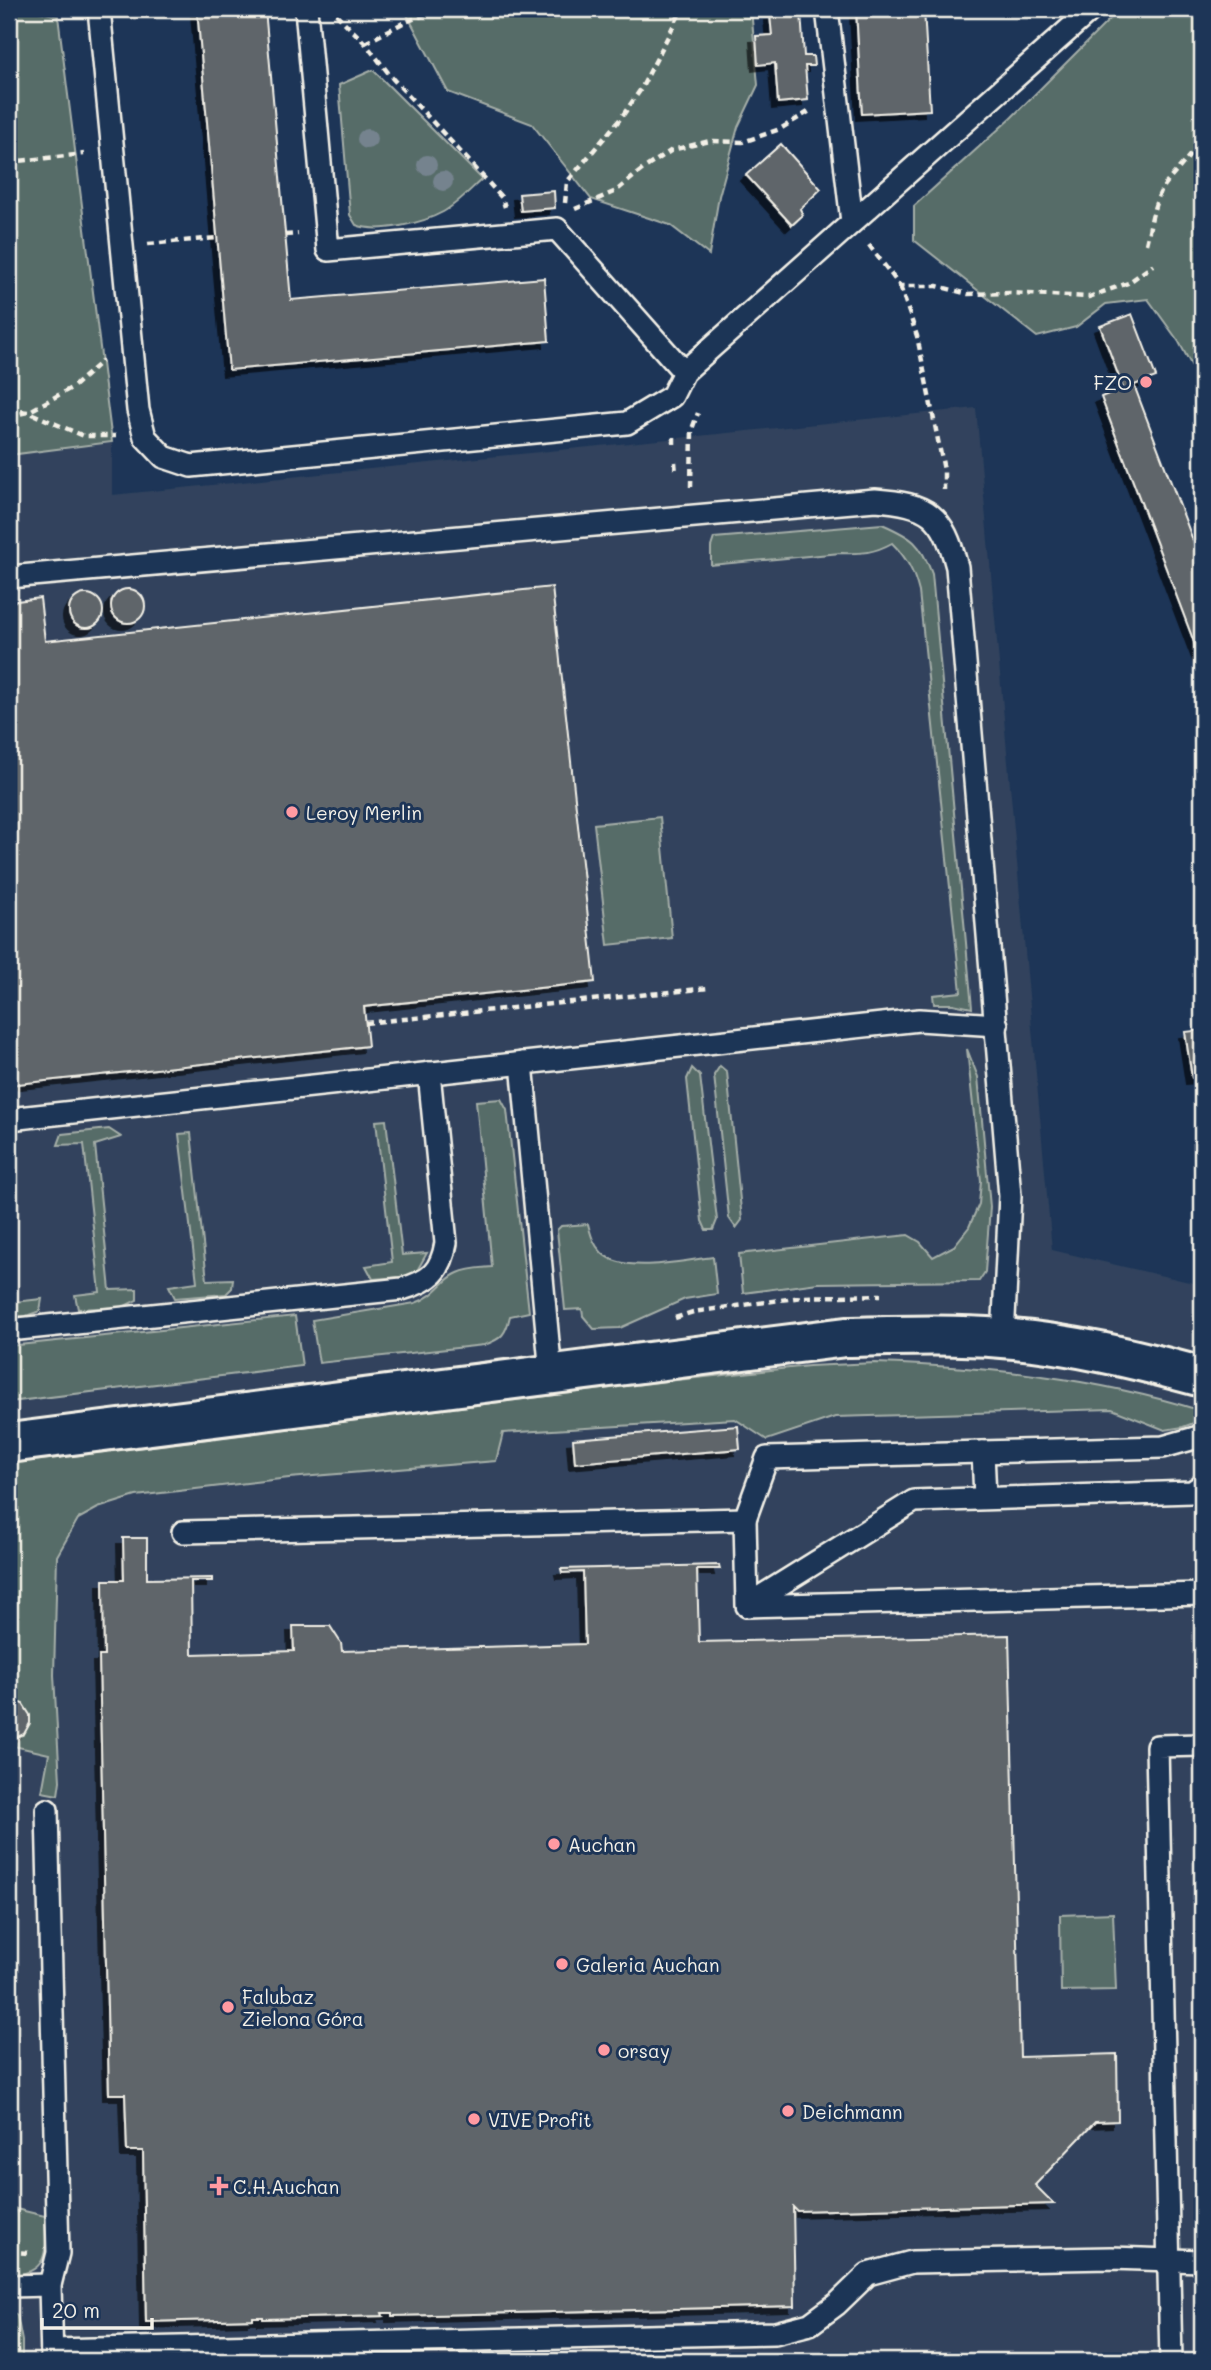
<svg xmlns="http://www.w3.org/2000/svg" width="1211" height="2370" font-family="Mali,sans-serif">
<defs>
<filter id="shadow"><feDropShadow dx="-6" dy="6" stdDeviation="0" flood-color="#0009"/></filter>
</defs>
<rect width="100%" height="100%" fill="#1d3557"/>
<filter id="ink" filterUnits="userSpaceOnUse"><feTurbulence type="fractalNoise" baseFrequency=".0143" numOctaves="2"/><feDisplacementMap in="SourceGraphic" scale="14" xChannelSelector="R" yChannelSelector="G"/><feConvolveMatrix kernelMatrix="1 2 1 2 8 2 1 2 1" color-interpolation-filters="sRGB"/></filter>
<g filter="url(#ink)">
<polygon fill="#30435d" points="976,408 1052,1250 1202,1285 1202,2361 9,2361 9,455 112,442 112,495"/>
<g fill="#566c68" stroke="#a5aea8" stroke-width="2">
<polygon points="9,9 30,9 58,16 112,442 9,455"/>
<polygon points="404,9 751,9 758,85 738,127 719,196 709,255 670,225 591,199 532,124 448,92"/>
<polygon points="1120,9 1202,9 1202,385 1179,342 1148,299 1106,304 1076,327 1037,337 914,240 914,206 1012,117"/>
<path d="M373,70L482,179C470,190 457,204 443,212C423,223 378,234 356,225L350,215L339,85Z"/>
<path d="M882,524C912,537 921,543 932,574L972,1008L953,1004H934L933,995L961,992L919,592C914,572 907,558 892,543C874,553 861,554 841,553L711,565V547L714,538Z"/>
<polygon points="660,817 672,938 608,945 594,824"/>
<polygon points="967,1049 978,1077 990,1207 985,1272 979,1281 818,1283 743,1293 739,1254 908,1235 920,1242 933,1257 954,1246 969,1227 979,1204 981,1181"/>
<polygon points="720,1066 727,1072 742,1220 736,1228 729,1218 714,1075"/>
<polygon points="692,1068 700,1076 717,1220 713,1230 706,1230 702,1221 687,1079"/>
<path d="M501,1099L507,1110L529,1312L510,1316C506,1334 502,1339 484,1345L319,1363L312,1320L415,1303C438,1295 441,1280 458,1273C468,1268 481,1268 492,1267L476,1101Z"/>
<polygon points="386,1120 402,1255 427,1253 414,1276 373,1279 366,1266 392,1262 376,1121"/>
<polygon points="109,1129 121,1137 95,1145 110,1290 137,1289 137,1300 123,1307 78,1309 75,1295 100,1292 84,1144 58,1145 62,1134"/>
<polygon points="191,1133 207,1280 233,1279 232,1288 226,1294 175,1298 169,1286 197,1282 179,1134"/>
<path d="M588,1224C591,1235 593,1244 602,1253C624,1275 684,1260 713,1257L717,1294L685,1299L620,1328L594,1329L583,1316L582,1309L565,1310L557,1230L561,1226Z"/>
<polygon points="9,1251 15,1302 42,1299 40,1311 26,1316 9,1317"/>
<polygon points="295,1316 302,1366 9,1402 9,1346"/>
<path d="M875,1363C990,1367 1092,1377 1202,1411V1420L1183,1427L1165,1430L1112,1409L835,1417L767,1440L735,1419L503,1433L496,1461L289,1478L136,1496L98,1508L78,1519L57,1556L54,1675L60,1781L58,1795L42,1792L49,1754L9,1745V1464L667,1381L809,1366Z"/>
<polygon points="1113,1913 1116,1990 1061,1991 1060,1915"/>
<path d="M16,2209L45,2216C46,2249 51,2274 9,2275V2243Z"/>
<polygon points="9,2311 17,2315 22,2341 22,2361 9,2361"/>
</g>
<g fill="#5e656a" stroke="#f4f1e8" stroke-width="2" filter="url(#shadow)">
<polygon points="197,9 265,9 291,300 544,278 549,341 229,370"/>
<polygon points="856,9 924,9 930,110 862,114"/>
<polygon points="801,12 804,56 813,56 814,66 805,66 808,100 778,103 775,63 758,65 756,36 772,35 770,15"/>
<polygon points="781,144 821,189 800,209 803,215 792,225 746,175"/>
<polygon points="554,191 555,208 521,211 519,194"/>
<polygon points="1132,314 1156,377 1134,385 1202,564 1202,663 1101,397 1123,388 1100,326"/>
<polygon points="552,587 595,982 364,1007 368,1046 9,1085 9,602 40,598 45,641"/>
<circle cx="128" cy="606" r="17"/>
<circle cx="86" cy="611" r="17"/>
<polygon points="1202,1030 1202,1077 1192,1078 1185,1032"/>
<polygon points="738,1426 740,1449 575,1463 573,1439"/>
<polygon points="123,1538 147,1538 147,1579 212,1578 212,1581 191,1581 192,1654 294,1651 293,1626 330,1626 341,1643 342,1651 585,1644 583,1572 562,1573 561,1569 719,1565 720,1569 697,1569 699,1642 1009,1635 1020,2057 1117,2054 1118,2121 1095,2122 1035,2185 1054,2204 797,2211 793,2207 795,2306 392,2316 392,2313 382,2313 383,2316 263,2319 263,2317 253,2317 253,2319 146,2322 143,2151 127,2151 125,2094 109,2094 99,1656 104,1656 103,1580 124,1580"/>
<polygon points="9,1699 23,1704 30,1715 30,1723 24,1734 11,1740 9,1740"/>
</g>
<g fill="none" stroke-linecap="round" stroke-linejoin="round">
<defs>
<g id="service">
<polyline points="99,9 138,410 145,437 164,457 191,466 627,423 672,396 684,372 1092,9"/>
<polyline points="306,9 328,250 557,229 684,372"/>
<polyline points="827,9 852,222"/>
<path d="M9,577L875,500C929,504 943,514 957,567L1010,1196L1003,1338"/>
<polyline points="522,1063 551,1374"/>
<polyline points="9,1119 919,1020 997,1025"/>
<path d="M9,1330L402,1289C430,1281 441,1272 446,1243L429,1073"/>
<polyline points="983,1452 985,1498"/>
<polyline points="745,1519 767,1458 1163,1447 1202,1436"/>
<polyline points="183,1532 745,1519 747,1606 1202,1594"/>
<polyline points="749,1604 914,1501 1192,1492 1202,1485"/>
<polyline points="47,1810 58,2253 50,2285 52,2361"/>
<polyline points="9,2286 50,2285"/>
<polyline points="52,2350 775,2333 810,2324 837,2304 868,2274 912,2262 1111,2258 1202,2261"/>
<polyline points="1171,2361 1157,1746 1202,1745"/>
</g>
<path id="minor" d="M9,1443L846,1337C898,1336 950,1334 1002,1338C1070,1343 1136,1359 1202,1377"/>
</defs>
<use href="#service" stroke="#f4f1e8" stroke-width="26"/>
<use href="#minor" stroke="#f4f1e8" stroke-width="44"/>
<g stroke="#f4f1e8" stroke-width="4.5" stroke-dasharray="7 5" stroke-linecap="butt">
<polyline points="336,14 365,43 393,79 469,161 502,198 505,207"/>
<polyline points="365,43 403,23 440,9"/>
<polyline points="9,162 84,154"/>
<polyline points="565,203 567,182 621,118 641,89 682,9"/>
<polyline points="575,209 616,191 643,169 672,150 710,141 743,142 780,129 810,111"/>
<polyline points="285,235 298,234"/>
<polyline points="148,244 217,238"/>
<path d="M1146,244C1151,225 1153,201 1165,185C1177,169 1193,155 1202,136"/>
<polyline points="869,245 900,286 937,286 968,294 1010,293 1089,297 1128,283 1153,265"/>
<polyline points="900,286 917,336 944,470 944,490"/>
<polyline points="9,410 28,412 73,387 103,360"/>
<polyline points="9,416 28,412 84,436 116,436"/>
<polyline points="674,437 674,445"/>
<polyline points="675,462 676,473"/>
<polyline points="691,487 692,429 698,413"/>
<polyline points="365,1023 709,988"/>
<polyline points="675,1318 693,1312 802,1297 881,1295"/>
<polyline points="9,2252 29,2253"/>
</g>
<use href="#service" stroke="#1d3557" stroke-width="21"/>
<use href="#minor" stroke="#1d3557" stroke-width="38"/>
</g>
<g fill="#75838e">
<circle cx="367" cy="139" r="10"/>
<circle cx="427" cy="165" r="10"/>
<circle cx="443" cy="181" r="10"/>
</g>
</g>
<g fill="#ff9aa2" stroke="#1d3557" stroke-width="2.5">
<circle cx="1146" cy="382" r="7"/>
<circle cx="292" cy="812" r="7"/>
<circle cx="554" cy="1844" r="7"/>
<circle cx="562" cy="1964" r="7"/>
<circle cx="228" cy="2007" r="7"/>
<circle cx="604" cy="2050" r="7"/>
<circle cx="788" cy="2111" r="7"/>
<circle cx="474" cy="2119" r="7"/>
<path d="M215.5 2175.5h7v7h7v7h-7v7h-7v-7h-7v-7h7z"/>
</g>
<g text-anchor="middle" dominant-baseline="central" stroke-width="6" stroke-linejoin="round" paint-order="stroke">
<g font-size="19" fill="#f4f1e8" stroke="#1d3557" text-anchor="start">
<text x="1132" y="382" text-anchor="end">FZO</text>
<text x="306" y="812">Leroy Merlin</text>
<text x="568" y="1844">Auchan</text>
<text x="576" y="1964">Galeria Auchan</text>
<text x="242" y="1996">Falubaz<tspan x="242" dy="22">Zielona Góra</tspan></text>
<text x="618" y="2050">orsay</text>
<text x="802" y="2111">Deichmann</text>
<text x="488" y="2119">VIVE Profit</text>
<text x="233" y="2186">C.H.Auchan</text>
</g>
</g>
<rect width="1211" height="2370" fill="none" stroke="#1d3557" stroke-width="35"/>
<rect x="18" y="18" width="1176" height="2335" fill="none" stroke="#f4f1e8" stroke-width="2.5" filter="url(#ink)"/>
<path d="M42 2318v10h110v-10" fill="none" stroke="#f4f1e8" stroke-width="3.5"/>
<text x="52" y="2318" font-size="21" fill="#f4f1e8" stroke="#1d3557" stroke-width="5" paint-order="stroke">20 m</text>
</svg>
